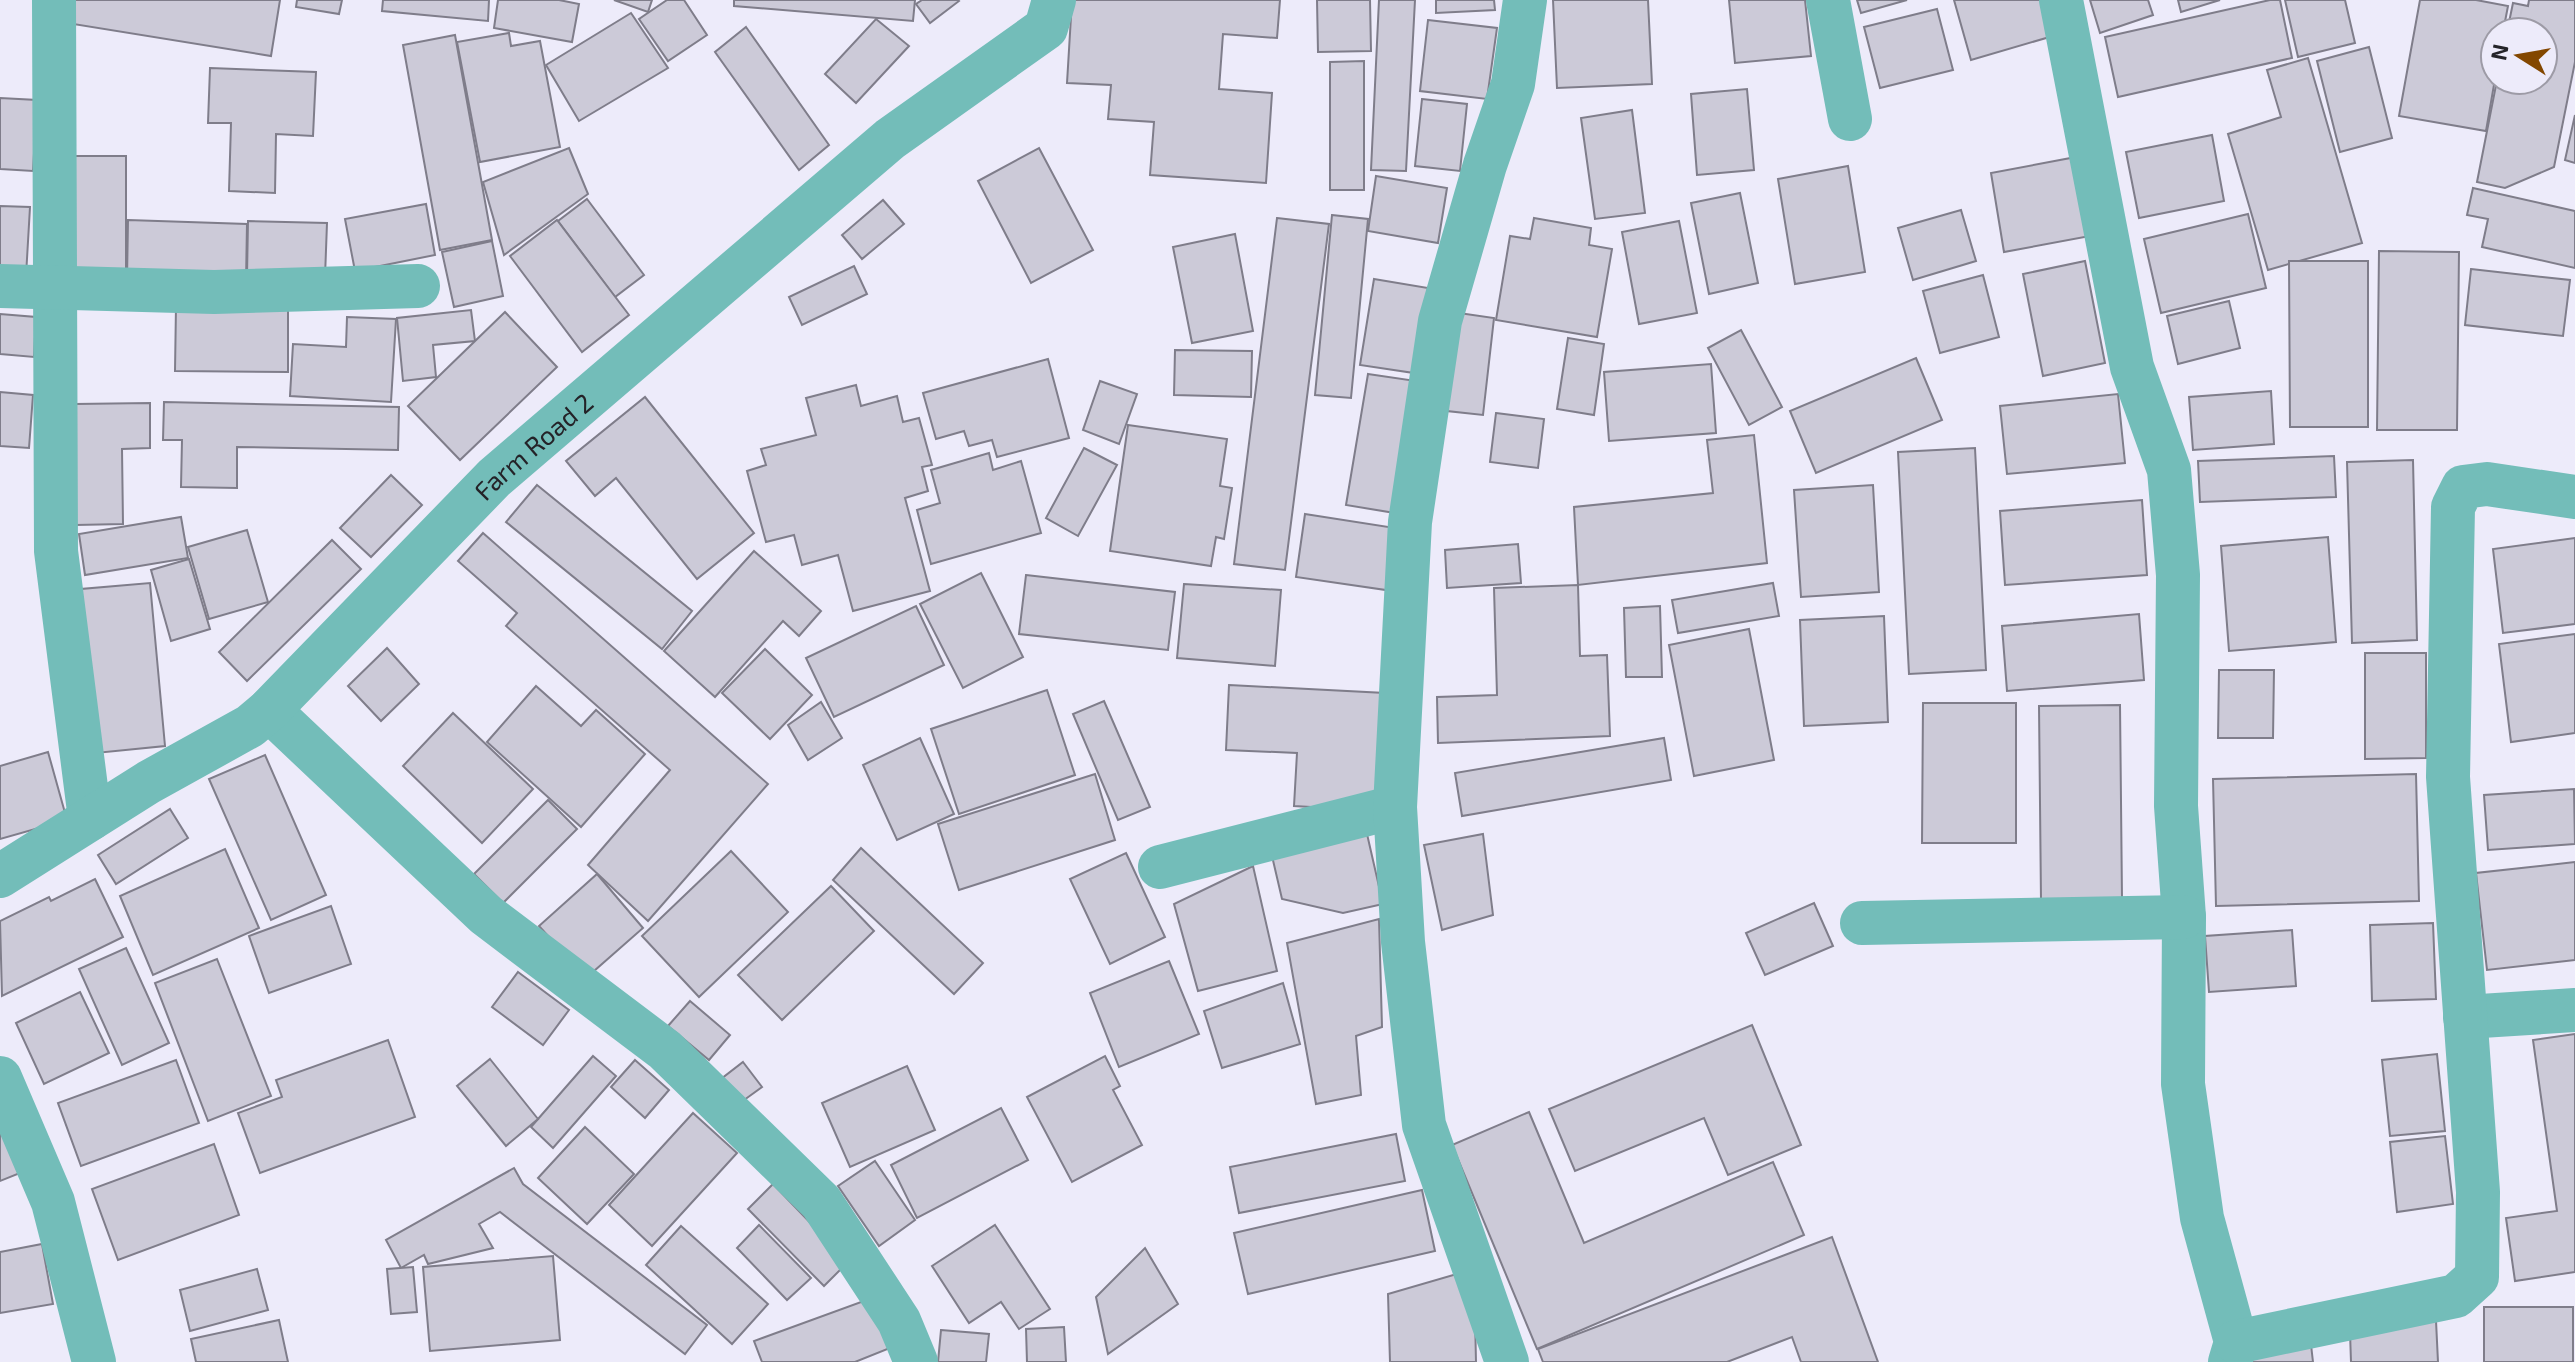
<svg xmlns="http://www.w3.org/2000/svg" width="2575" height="1362" font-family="'Exo 2',sans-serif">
<rect width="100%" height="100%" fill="#edebfa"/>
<g fill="#cccad8" stroke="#7f7d8a" stroke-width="2">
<polygon points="70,0 280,0 271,56 67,23"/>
<polygon points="297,0 342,0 339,14 296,7"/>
<polygon points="383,0 489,0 488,21 382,11"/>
<polygon points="498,0 559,0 579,4 572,42 494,28"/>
<polygon points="614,0 652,0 648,12"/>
<polygon points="667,0 684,0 707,35 668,61 639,19"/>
<polygon points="734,0 915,0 913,21 734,6"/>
<polygon points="922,0 958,0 959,1 930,23 916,4"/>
<polygon points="1072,0 1280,0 1277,38 1223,34 1219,89 1272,93 1266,183 1150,175 1154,122 1108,119 1111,85 1067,83"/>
<polygon points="1317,0 1370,0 1371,51 1318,52"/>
<polygon points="1379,0 1415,0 1406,171 1371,170"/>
<polygon points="1436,0 1494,0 1495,10 1436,13"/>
<polygon points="1553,0 1648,0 1652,84 1557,88"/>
<polygon points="1729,0 1805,0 1811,56 1735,63"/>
<polygon points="1857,0 1907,0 1861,13"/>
<polygon points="1954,0 2043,0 2053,36 1971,60"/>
<polygon points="2090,0 2148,0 2153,15 2100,33"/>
<polygon points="2178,0 2220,0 2181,12"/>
<polygon points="2270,0 2280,0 2292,58 2118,97 2105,37"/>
<polygon points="2285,0 2345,0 2355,43 2298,57"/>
<polygon points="2420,0 2476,0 2508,6 2503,32 2495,32 2495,79 2486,131 2399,116"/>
<polygon points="2529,0 2575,0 2575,62 2554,167 2505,188 2477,182 2497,80 2543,80 2543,32 2507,32 2513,3 2528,6"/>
<polygon points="1937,9 1953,70 1880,88 1864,27"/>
<polygon points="631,13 668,68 579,121 546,65"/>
<polygon points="876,19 909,46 856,103 825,74"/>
<polygon points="1428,20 1497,28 1487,99 1420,91"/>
<polygon points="746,27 829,145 799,170 715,52"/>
<polygon points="509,33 511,46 540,41 560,147 480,162 457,42"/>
<polygon points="455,35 492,240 440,250 403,45"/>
<polygon points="2369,47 2392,138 2340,152 2317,61"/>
<polygon points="2308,58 2362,243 2268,270 2228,134 2281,117 2267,70"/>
<polygon points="1364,61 1364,190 1330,190 1330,62"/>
<polygon points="210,68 316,72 313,136 276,134 275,193 229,191 231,123 208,123"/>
<polygon points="1747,89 1754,170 1697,175 1691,94"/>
<polygon points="0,98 37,100 33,171 0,169"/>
<polygon points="1422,99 1467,104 1460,171 1415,166"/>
<polygon points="1632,110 1645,213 1595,219 1581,118"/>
<polygon points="2575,115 2575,163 2565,160"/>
<polygon points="2212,135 2224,201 2139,218 2126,152"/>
<polygon points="569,148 588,194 504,255 483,182"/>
<polygon points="1039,148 1093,250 1031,283 978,181"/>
<rect x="70" y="156" width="56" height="123"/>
<polygon points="2076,157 2090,236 2004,252 1991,173"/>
<polygon points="1848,166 1865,272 1795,284 1778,179"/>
<polygon points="1376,176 1447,188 1438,243 1368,231"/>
<polygon points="2473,188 2575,211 2575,268 2482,247 2488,219 2467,215"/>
<polygon points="1740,193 1758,283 1709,294 1691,203"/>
<polygon points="587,199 644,275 615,297 558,221"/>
<polygon points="883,200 904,224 862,259 842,235"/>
<polygon points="426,204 435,255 355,271 345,219"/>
<polygon points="0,206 30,207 26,276 0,274"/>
<polygon points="1961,210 1976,261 1913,280 1898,228"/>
<polygon points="2248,214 2266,288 2161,313 2144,239"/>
<polygon points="1332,215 1368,219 1351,398 1315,395"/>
<polygon points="1277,218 1329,224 1285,570 1234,564"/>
<polygon points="1534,218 1591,228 1589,245 1612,249 1597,337 1496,320 1510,236 1530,239"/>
<polygon points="128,220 247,224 246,282 127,279"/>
<polygon points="557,220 629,315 582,352 510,256"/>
<polygon points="248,221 327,223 325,277 247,275"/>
<polygon points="1679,221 1697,313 1639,324 1622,232"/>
<polygon points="1235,234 1253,331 1192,343 1173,247"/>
<polygon points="492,241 503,296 454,307 442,252"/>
<polygon points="2379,251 2459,252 2457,430 2377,430"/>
<polygon points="2085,261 2105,363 2043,376 2023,274"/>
<polygon points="2289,261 2368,261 2368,427 2290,427"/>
<polygon points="854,266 867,294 802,325 789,297"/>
<polygon points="2471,269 2570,280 2563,336 2465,325"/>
<polygon points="1983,275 1999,337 1940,353 1923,291"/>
<polygon points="1374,279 1428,288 1414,373 1360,365"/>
<polygon points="2229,301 2240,348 2178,364 2167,316"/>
<polygon points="176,306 288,307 288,372 175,371"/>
<polygon points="471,310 475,341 433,345 436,377 403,381 397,318"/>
<polygon points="505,312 557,367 460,460 408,406"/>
<polygon points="1459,313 1494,318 1483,415 1447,411"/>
<polygon points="0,314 36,317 34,357 0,354"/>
<polygon points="347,317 396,319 391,402 290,396 293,344 346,347"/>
<polygon points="1741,330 1782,407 1749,425 1708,348"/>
<polygon points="1568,338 1604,344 1594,415 1557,409"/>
<polygon points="1175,350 1252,351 1251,397 1174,395"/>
<polygon points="1916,358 1942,420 1816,473 1790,411"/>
<polygon points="1048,359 1069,438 997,457 992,440 969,446 964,431 936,439 923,393"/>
<polygon points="1711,364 1716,433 1609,441 1604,372"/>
<polygon points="1368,374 1416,381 1395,513 1346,505"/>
<polygon points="1100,381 1137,394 1119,444 1083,430"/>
<polygon points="856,385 861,406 897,396 903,422 919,418 932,465 922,467 928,491 905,498 930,591 853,611 838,555 802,565 794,535 766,542 747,471 766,465 761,449 816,435 806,398"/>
<polygon points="2271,391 2274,444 2193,450 2189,397"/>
<polygon points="0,392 33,395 29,448 0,446"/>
<polygon points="2118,394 2125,463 2007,474 2000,406"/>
<polygon points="645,397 754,533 697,579 616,478 595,496 566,461"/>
<polygon points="164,402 399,407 398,450 237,447 237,488 181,487 182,440 163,440"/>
<polygon points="150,403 150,448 122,449 123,524 76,525 75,404"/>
<polygon points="1496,413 1544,419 1538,468 1490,462"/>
<polygon points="1128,425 1227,439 1220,486 1232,488 1224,539 1216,537 1211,566 1110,551"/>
<polygon points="1754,435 1767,563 1578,585 1574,507 1713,493 1707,440"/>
<polygon points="1084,448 1117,465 1078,536 1046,518"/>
<polygon points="1975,448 1986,670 1909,674 1898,452"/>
<polygon points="989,453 993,470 1021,461 1041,533 931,564 917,510 940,503 931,470"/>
<polygon points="2334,456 2336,497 2200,502 2198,461"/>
<polygon points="2413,460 2417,640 2352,643 2347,462"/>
<polygon points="391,475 422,505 371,557 340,528"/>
<polygon points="537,485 692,611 662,649 506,522"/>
<polygon points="1873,485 1879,592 1801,597 1794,490"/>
<polygon points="2142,500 2147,575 2005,585 2000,511"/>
<polygon points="1305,514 1395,528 1386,590 1296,577"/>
<polygon points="181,517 188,558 85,575 79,534"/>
<polygon points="247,530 268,602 209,619 188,547"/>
<polygon points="483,533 768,784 648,921 588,865 670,770 506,626 517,613 458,561"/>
<polygon points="2328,537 2336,642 2229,651 2221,546"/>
<polygon points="2575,538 2575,624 2503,633 2493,549"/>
<polygon points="332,540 361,569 247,681 219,652"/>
<polygon points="1518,544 1521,583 1447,588 1445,550"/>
<polygon points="754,551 821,611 799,636 783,621 715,697 664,651"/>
<polygon points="189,559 210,629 171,641 151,570"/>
<polygon points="981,573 1023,657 963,688 920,604"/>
<polygon points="1026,575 1175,592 1168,650 1019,634"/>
<polygon points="150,583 165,746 96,753 81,589"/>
<polygon points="1773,583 1779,616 1678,633 1672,600"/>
<polygon points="1184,584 1281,590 1275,666 1177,658"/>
<polygon points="1578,585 1580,656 1607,655 1610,736 1438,743 1437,697 1497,695 1494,588"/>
<polygon points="916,606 944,665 834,717 806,658"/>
<polygon points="1660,606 1662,677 1626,677 1624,608"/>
<polygon points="2139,614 2144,680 2007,691 2002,626"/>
<polygon points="1884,616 1888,722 1804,726 1800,620"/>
<polygon points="1749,629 1774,760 1694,776 1669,645"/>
<polygon points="2575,634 2575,733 2511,742 2499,644"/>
<polygon points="387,648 419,684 381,721 348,686"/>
<polygon points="765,649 812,695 770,739 722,693"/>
<polygon points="2365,653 2426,653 2426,758 2365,759"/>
<polygon points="2219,670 2274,670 2273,738 2218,738"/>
<polygon points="1229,685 1385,693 1380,811 1294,806 1297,753 1226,750"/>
<polygon points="536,686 581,726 596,710 645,754 581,827 487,742"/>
<polygon points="1047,690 1075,775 959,814 931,729"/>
<polygon points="1104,701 1150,807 1118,820 1073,714"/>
<polygon points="821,702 842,738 808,760 788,725"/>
<polygon points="1923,703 2016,703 2016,843 1922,843"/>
<polygon points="2120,705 2122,898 2041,900 2039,706"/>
<polygon points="453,713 533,789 482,843 403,766"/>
<polygon points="920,738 954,814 897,840 863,765"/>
<polygon points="1664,738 1671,780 1462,816 1455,773"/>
<polygon points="48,752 67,820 0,839 0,766"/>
<polygon points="265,755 326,895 271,920 209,779"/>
<polygon points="1095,774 1115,840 959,890 938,824"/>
<polygon points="2416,774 2419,901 2216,906 2213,779"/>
<polygon points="2574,789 2575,844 2488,850 2484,795"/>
<polygon points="548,800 577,829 503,903 474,874"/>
<polygon points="170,809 188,838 116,884 98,855"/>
<polygon points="1367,834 1383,904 1343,913 1282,899 1272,856"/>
<polygon points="1483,834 1493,915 1442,930 1424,845"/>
<polygon points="861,848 983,963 954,994 833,880"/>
<polygon points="225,849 259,928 153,975 120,896"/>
<polygon points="731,851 788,912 699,997 642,936"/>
<polygon points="1126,853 1165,937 1110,964 1070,879"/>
<polygon points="2575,862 2575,960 2487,970 2476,873"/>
<polygon points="1253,866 1277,971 1198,991 1174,904"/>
<polygon points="597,874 643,928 586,978 539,926"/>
<polygon points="95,879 123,937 2,996 0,921 49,897 51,901"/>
<polygon points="831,886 874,931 782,1020 738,975"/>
<polygon points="1814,903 1833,946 1765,975 1746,933"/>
<polygon points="331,906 351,964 269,993 249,936"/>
<polygon points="1379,919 1382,1027 1356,1036 1361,1095 1316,1104 1287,943"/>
<polygon points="2433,923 2436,999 2372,1001 2370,925"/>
<polygon points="2292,930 2296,986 2209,992 2205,936"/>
<polygon points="126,948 169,1043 122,1065 79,969"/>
<polygon points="217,959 271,1096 208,1121 155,983"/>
<polygon points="1169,961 1199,1034 1119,1067 1090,993"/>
<polygon points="518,972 569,1010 543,1045 492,1007"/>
<polygon points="1283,983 1300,1044 1222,1068 1204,1011"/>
<polygon points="80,992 109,1053 44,1084 16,1023"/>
<polygon points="690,1001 730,1035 709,1060 668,1026"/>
<polygon points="1752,1025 1801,1145 1728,1175 1704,1118 1575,1171 1549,1109"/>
<polygon points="2575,1034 2575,1272 2515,1281 2506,1218 2557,1211 2533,1040"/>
<polygon points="388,1040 415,1117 260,1173 238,1113 282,1097 276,1080"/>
<polygon points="2437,1054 2445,1131 2390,1136 2382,1060"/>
<polygon points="593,1056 616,1076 553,1148 531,1127"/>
<polygon points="1105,1056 1120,1086 1113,1090 1142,1145 1072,1182 1027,1097"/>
<polygon points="490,1059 538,1119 506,1146 457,1086"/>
<polygon points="176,1060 199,1123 81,1166 58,1103"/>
<polygon points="635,1060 669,1090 645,1118 611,1087"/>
<polygon points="743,1062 762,1087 740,1103 721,1079"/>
<polygon points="907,1066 935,1130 850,1167 822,1103"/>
<polygon points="1001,1108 1028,1160 917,1218 891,1165"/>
<polygon points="1529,1112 1584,1243 1773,1162 1804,1235 1537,1349 1452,1145"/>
<polygon points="693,1113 737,1153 652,1246 609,1205"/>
<polygon points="585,1127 634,1174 587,1224 538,1178"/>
<polygon points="0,1128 25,1171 0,1181"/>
<polygon points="1396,1134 1405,1181 1239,1213 1230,1167"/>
<polygon points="2445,1136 2453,1204 2397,1212 2390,1142"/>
<polygon points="214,1144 239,1215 118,1260 92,1189"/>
<polygon points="875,1161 915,1220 879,1246 838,1186"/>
<polygon points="514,1168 523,1184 707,1325 685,1354 500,1212 479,1224 493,1248 428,1264 424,1255 401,1268 386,1240"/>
<polygon points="773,1184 848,1262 824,1286 748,1209"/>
<polygon points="1422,1190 1435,1251 1248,1294 1234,1233"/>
<polygon points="759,1225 811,1278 787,1300 737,1248"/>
<polygon points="995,1225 1050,1309 1019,1329 1001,1302 969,1323 932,1266"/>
<polygon points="681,1226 768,1304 732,1344 646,1265"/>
<polygon points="1832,1237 1878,1362 1801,1362 1792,1337 1727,1362 1543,1362 1538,1349"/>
<polygon points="42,1244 53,1304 0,1313 0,1252"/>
<polygon points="1145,1248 1178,1304 1108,1354 1096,1297"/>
<polygon points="553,1256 560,1340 430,1351 423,1267"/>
<polygon points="413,1267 417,1312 391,1314 387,1269"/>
<polygon points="257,1269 268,1310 190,1331 180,1290"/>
<polygon points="1474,1269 1476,1362 1390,1362 1388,1294"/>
<polygon points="872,1298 890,1348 855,1362 762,1362 754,1341"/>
<polygon points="2435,1300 2438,1362 2351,1362 2350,1332"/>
<rect x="2484" y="1307" width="89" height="55"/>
<polygon points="279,1320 288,1362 196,1362 191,1339"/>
<polygon points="1064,1327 1066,1362 1027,1362 1026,1329"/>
<polygon points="941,1330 989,1334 986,1362 938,1362"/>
<polygon points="2310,1336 2313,1362 2238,1362"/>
</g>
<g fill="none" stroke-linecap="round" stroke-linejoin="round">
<g stroke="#73bdb9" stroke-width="44">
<polyline points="54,0 56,551 90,819"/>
<polyline points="1828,0 1850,119"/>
<polyline points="2061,0 2132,367 2169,470 2178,575 2176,806 2184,917 2183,1084 2202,1218 2236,1342 2230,1362"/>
<polyline points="0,286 214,292 418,286"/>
<polyline points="269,710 486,915 665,1050 821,1202 899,1321 916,1362"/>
<polyline points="1160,867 1395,807"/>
<path id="s1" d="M0,876L149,782L250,726L269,710L494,478L890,139L1046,28L1054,0"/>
<polyline points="1862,923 2184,917"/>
<polyline points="2465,1017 2575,1010"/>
<polyline points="0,1078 53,1202 94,1362"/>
<polyline points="2236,1342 2456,1296 2477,1277 2478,1192 2448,777 2453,507 2463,487 2487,484 2575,497"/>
<polyline points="1507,1362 1424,1125 1403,942 1395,807 1410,522 1440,321 1485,165 1513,84 1525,0"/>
</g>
</g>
<g text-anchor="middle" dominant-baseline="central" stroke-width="8" stroke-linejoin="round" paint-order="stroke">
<g font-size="26" fill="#242328" stroke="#edebfa">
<text stroke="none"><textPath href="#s1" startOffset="690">Farm Road 2</textPath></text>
</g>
</g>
<g transform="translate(2519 56) rotate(281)"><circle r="38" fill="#edebfa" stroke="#9d9ba6" stroke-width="2"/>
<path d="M0-6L14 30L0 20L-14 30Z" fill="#834700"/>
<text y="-12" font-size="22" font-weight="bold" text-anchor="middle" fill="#242328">N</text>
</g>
</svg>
